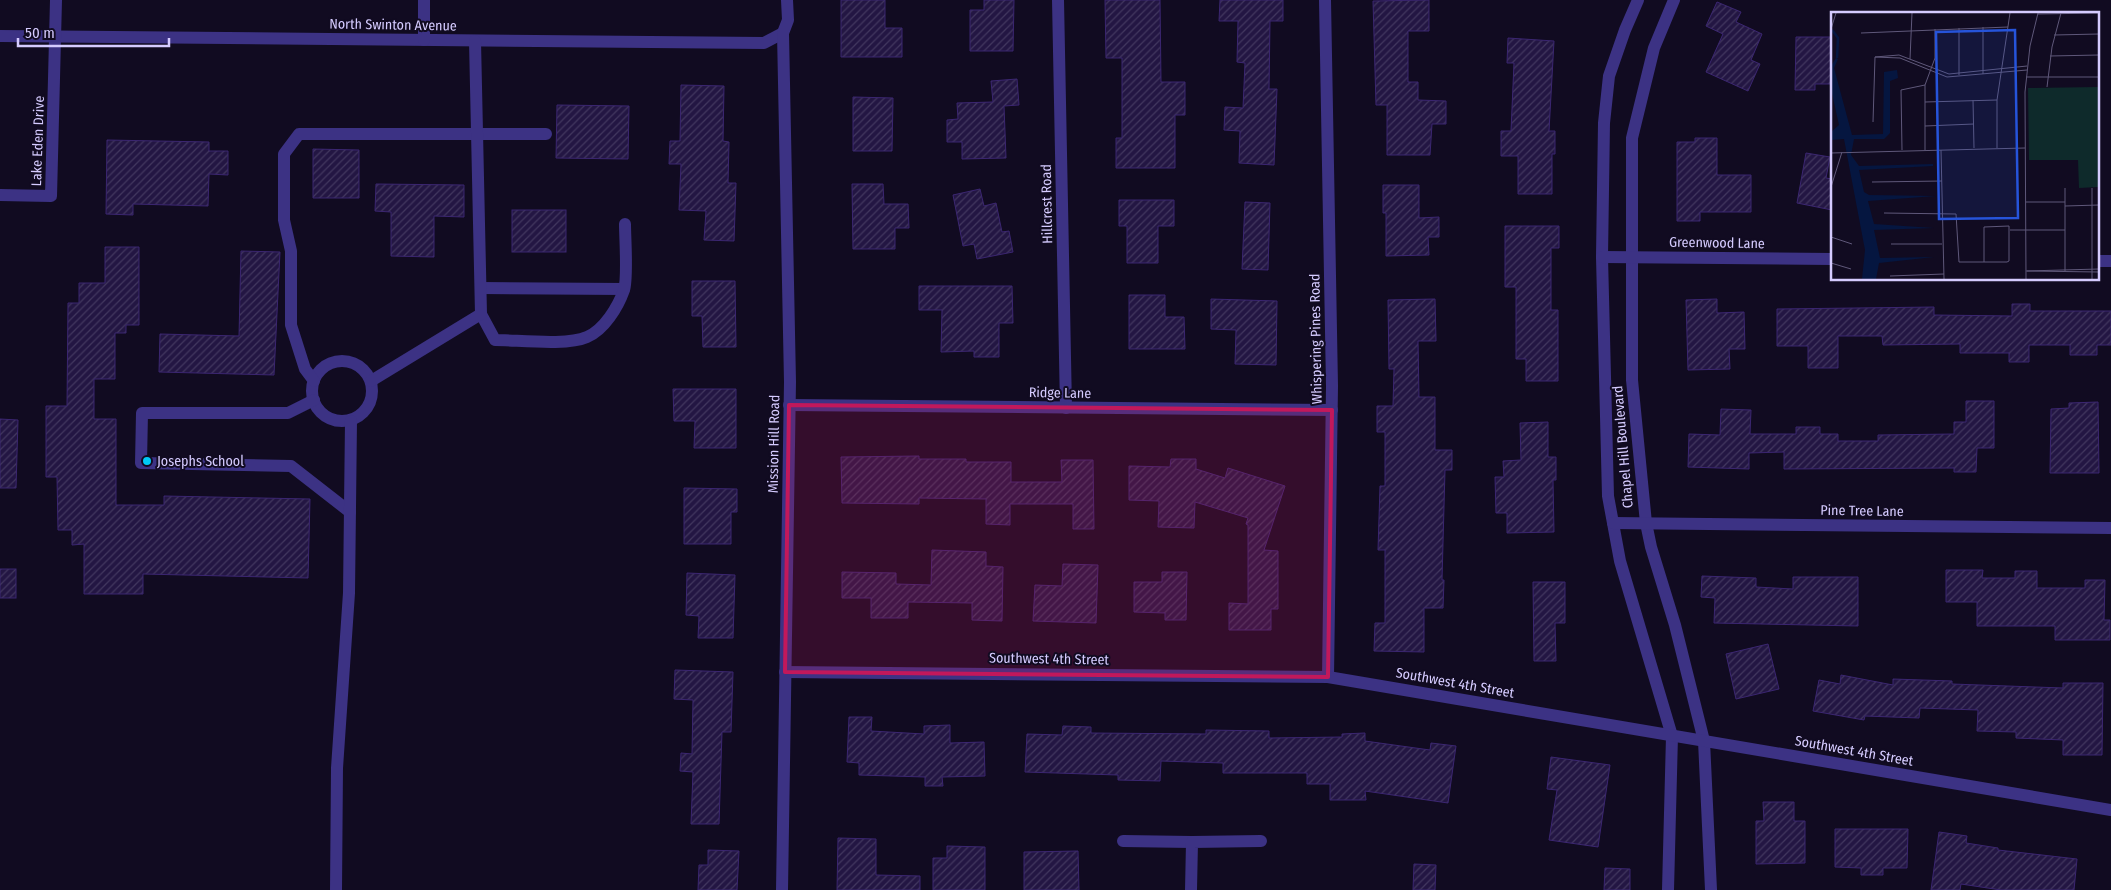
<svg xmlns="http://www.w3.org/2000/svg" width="2111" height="890" font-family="'Fira Sans Condensed',sans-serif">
<defs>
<pattern id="building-hatch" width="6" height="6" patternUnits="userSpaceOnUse" patternTransform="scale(1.25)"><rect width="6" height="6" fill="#231643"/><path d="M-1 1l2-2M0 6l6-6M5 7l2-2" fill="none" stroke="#42375f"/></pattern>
</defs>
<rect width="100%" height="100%" fill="#110b21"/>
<g fill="url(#building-hatch)" stroke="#3b2671">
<polygon points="841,0 885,0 885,28 902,28 902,57 841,57"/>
<polygon points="984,0 1014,0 1013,51 970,51 970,10 984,10"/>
<polygon points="1105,0 1160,0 1161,82 1185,82 1185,115 1175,115 1175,168 1116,168 1116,138 1122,138 1122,58 1106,58"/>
<polygon points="1220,0 1283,0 1283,21 1270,21 1269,89 1277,89 1274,165 1239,163 1240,131 1224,130 1225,107 1243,108 1245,63 1237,62 1238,21 1219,21"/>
<polygon points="1429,0 1429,31 1408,31 1408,82 1418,82 1418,100 1446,101 1446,124 1432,124 1430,155 1387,155 1387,105 1376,105 1373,1"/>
<polygon points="1717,2 1741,12 1736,22 1762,34 1751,60 1760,64 1748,91 1706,72 1723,34 1706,26"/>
<polygon points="1796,37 1832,37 1832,84 1815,84 1815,90 1795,90"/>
<polygon points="1508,38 1554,41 1549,131 1555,131 1555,154 1552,154 1552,194 1518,194 1518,156 1501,156 1501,131 1511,131 1514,63 1507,63"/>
<polygon points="1017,79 1019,105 1004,106 1006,158 962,159 962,142 947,142 947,120 958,119 957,103 993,102 991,81"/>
<polygon points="681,85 724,86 723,141 729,142 728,183 736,183 734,241 704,240 706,211 679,210 681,164 669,164 670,141 680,141"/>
<polygon points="853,97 893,98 892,151 853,151"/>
<polygon points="557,105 629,106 628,159 556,158"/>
<polygon points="1695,138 1717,138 1717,175 1751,175 1751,212 1700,212 1700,221 1677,221 1677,142 1695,142"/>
<polygon points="107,140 209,142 209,151 228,151 228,175 209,174 208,206 133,204 133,215 106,214"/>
<polygon points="313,149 359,150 359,198 313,198"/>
<polygon points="1806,153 1830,157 1826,178 1832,179 1832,210 1797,203"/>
<polygon points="376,184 464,185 464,217 434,216 434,257 391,256 391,212 375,211"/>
<polygon points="852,184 883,184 884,204 908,204 909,228 895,228 895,249 853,249"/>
<polygon points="1383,185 1419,185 1419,218 1439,217 1439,237 1428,237 1429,255 1386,256 1386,213 1383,213"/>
<polygon points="980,189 984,206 996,203 1002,232 1009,231 1013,252 977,259 974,244 963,246 953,195"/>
<polygon points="1119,200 1174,200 1174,226 1158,226 1158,263 1127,263 1127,226 1119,226"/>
<polygon points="1245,202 1270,203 1268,270 1242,269"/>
<rect x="512" y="210" width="54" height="42"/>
<polygon points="1505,226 1559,226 1559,248 1551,248 1551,310 1558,310 1558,381 1526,381 1526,359 1516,359 1516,287 1505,287"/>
<polygon points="105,247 139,247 139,325 126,325 126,333 115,333 115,379 94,379 94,419 116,419 116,505 164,505 164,496 310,499 308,578 143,574 143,594 84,594 84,544 72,545 72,530 58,530 57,477 46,477 46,406 67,406 68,303 79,303 79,283 105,283"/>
<polygon points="241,251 280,252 274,375 159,372 160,334 239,336"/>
<polygon points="692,281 735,281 736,347 703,347 702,316 692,316"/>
<polygon points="919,286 1012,286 1013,323 999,323 999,357 974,357 974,351 941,352 942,310 919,310"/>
<polygon points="1129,295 1165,295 1165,317 1184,317 1185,349 1129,349"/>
<polygon points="1211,299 1277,301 1276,365 1235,364 1236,330 1211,329"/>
<polygon points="1435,299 1436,341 1418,341 1419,397 1435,397 1435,450 1452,450 1452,470 1445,470 1442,580 1444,580 1443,608 1424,608 1424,652 1374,651 1375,623 1385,623 1385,550 1378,550 1380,486 1385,486 1385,432 1377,432 1377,406 1393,406 1394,369 1389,369 1388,300"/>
<polygon points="1717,299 1717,313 1744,312 1745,349 1729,349 1730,369 1688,370 1686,300"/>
<polygon points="2012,304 2030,304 2030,311 2111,311 2111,345 2097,345 2097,355 2070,355 2070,345 2029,345 2029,362 2009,362 2009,353 1960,353 1960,344 1883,345 1882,336 1838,336 1838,368 1808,368 1808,346 1777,346 1777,309 1934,307 1934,315 2012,316"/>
<polygon points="673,389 736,389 736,448 694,448 695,421 674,421"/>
<polygon points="1966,401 1994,401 1994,448 1977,448 1976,472 1954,472 1954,468 1784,469 1784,452 1749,453 1749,469 1688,467 1689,434 1720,435 1721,409 1751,410 1750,434 1796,434 1796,427 1820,427 1820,434 1838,434 1838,441 1878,441 1878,435 1954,434 1954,422 1966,422"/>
<polygon points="2098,402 2099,473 2050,473 2051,409 2069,408 2069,403"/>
<polygon points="0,419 18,420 16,488 0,488"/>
<polygon points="1548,422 1548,457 1556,457 1556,480 1553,480 1554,532 1507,533 1507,513 1496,513 1495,477 1504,477 1503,461 1521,460 1520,423"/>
<polygon points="919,456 919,459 966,459 966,462 1011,462 1011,482 1062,482 1061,460 1093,460 1094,529 1073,529 1073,504 1010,504 1010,525 986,524 986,499 919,498 919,504 842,503 841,457"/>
<polygon points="1171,459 1196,459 1196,469 1225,478 1228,468 1285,486 1264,550 1278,551 1278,609 1271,609 1271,630 1229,630 1229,603 1248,604 1248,525 1246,524 1248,518 1195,502 1194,528 1158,527 1159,501 1129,500 1129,466 1170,467"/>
<polygon points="684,488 737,489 737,512 731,512 731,544 684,544"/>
<polygon points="932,550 986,552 986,566 1003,567 1002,621 972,620 972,603 908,602 908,618 871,618 871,598 842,598 842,572 896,573 896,584 931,585"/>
<polygon points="1063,564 1098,565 1096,623 1033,621 1035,585 1062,586"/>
<rect x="0" y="569" width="16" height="29"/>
<polygon points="1946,570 1983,570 1982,578 2015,578 2015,571 2037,571 2037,588 2085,588 2085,580 2105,580 2104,620 2110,620 2110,640 2055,640 2055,626 1977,626 1977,602 1946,602"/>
<polygon points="1162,572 1187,572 1186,620 1165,620 1165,613 1134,612 1134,582 1162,582"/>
<polygon points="687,573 735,575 733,638 698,638 699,616 686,615"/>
<polygon points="1702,576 1756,578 1756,587 1793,589 1793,577 1858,577 1858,626 1714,623 1715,598 1701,597"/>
<polygon points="1533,582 1565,582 1565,623 1555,623 1556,661 1534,661"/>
<polygon points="1768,644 1779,689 1736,699 1726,654"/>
<polygon points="675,670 733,672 731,732 722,732 719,824 691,824 693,772 680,771 681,753 692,754 693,700 674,699"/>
<polygon points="1841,675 1893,685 1893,679 1952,681 1952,684 2063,688 2063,683 2103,683 2102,755 2063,755 2063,740 2016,738 2016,732 1977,731 1978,710 1920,708 1919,718 1865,716 1864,720 1813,711 1819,680 1840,684"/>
<polygon points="849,717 872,717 871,731 924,734 924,726 950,725 950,743 984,742 985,776 942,777 943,786 925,786 925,777 859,775 859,763 847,762"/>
<polygon points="1063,726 1091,727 1091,733 1206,734 1206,730 1269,731 1269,738 1342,737 1342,734 1365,733 1365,741 1430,750 1431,743 1456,746 1448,803 1365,791 1366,800 1330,800 1330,784 1307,784 1307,773 1223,773 1223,763 1161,761 1160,781 1118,780 1118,775 1025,772 1027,734 1062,735"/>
<polygon points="1551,757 1610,765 1598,847 1549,840 1557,790 1547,789"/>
<polygon points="1763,802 1794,802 1794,821 1805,821 1805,863 1756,864 1756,821 1764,821"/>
<polygon points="1835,829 1908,829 1907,868 1883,868 1883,875 1861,875 1861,868 1835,867"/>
<polygon points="1939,832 1967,836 1966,843 1998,848 1998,850 2077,859 2074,890 2001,890 1961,884 1960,890 1931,890"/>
<polygon points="838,838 876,839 876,875 920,876 920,890 837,890"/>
<polygon points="947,846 985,847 985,890 933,890 933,858 947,858"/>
<polygon points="708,850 739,851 737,890 698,890 699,865 708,865"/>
<polygon points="1078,851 1079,890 1024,890 1024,852"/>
<polygon points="1414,864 1436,865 1435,890 1413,890"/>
<polygon points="1605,868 1630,869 1630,890 1604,890"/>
</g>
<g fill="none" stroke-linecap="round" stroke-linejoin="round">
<g stroke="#3c3284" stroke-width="12">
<polyline points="1058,0 1066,408"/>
<polyline points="1325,0 1332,386 1328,677"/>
<polyline points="1638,0 1625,30 1609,76 1604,123 1602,257 1608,496 1620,561 1672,736 1668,890"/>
<polyline points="1674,0 1654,48 1632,138 1632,380 1646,523 1651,547 1675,625 1704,741 1711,890"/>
<polyline points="0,36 764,43 783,33"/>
<polyline points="424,40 424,0"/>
<polyline points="0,195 51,196 56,0"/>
<polyline points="1602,257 1832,259"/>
<polyline points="2097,261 2111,261"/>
<polyline points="481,288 624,289"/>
<path d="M481,314L495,340C518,340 567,346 587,337C604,330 618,307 624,290C628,278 625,239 625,224"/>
<circle cx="342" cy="391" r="30"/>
<polyline points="314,381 305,369 291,325 291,251 284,220 284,154 299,134 546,134"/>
<polyline points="371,381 481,314 475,41"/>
<polyline points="314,400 288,413 142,413 141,463 291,466 350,512"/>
<polyline points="789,405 1332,410"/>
<polyline points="1613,523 2111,528"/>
<polyline points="785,672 1328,677 2111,810"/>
<polyline points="1123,841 1192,842"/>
<polyline points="336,890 337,768 349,593 351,421"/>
<polyline points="782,890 790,382 783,33 788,20 787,0"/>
<polyline points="1191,890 1192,842 1261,841"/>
</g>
</g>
<path fill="#c2185b" fill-opacity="0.2" stroke="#c2185b" stroke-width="4" stroke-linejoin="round" d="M789,405L1332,410L1328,677L785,672Z"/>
<circle fill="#00caf6" stroke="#110b21" stroke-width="2" cx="147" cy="461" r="5"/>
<g text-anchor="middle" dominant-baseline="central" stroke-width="4" stroke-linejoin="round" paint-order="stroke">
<g font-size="14" fill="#d5cbff" stroke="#110b21">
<text transform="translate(393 25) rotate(1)">North Swinton Avenue</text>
<text transform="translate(38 141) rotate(-88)">Lake Eden Drive</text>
<text transform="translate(1047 204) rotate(-91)">Hillcrest Road</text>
<text transform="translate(1717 243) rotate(1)">Greenwood Lane</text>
<text transform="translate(1316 339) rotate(-91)">Whispering Pines Road</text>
<text transform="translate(1060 393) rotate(1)">Ridge Lane</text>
<text transform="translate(774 444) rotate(-89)">Mission Hill Road</text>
<text transform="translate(1623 447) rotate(-95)">Chapel Hill Boulevard</text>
<text transform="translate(1862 511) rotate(1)">Pine Tree Lane</text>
<text transform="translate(1049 659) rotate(1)">Southwest 4th Street</text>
<text transform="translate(1455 683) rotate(10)">Southwest 4th Street</text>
<text transform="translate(1854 751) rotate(10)">Southwest 4th Street</text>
</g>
<g font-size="14" fill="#d5cbff" stroke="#110b21" text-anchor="start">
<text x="157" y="461">Josephs School</text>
</g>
</g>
<g transform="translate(1831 12)">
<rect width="268" height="268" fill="#110b21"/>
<path d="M267,75V175L248,176L247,148H198L197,76Z" fill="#0e2a2b"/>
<path d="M5,46L7,47L3,56L21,123L52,122L53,60L66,58L67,66L59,69V121L53,127H23L20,143L28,154L102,152V154L28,158L33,180L38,183L105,184L37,189L43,212L103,216L43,218L49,246L103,245L48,251L45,267H31L34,238L13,127L0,128V120L8,113L0,77V54Z" fill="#051640"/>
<path fill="none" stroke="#051640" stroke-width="2.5" d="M1,18L7,26L6,46"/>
<path fill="none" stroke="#5f587a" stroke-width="1" d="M207,2L268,1M152,15V62M128,16V63M0,17L5,1M30,21L177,15M223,23L268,22M219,44L268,43M44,45L68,43L118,62L196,54M44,45L69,46L116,65L196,58M79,47L81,1M195,65H268M216,75L221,35L230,1M142,88L143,136M94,90L166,88M42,110L44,45M94,114L143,112M166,136V88L179,1M71,138L70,78L94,73M94,138V73L104,46V17M110,138L113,267M0,141L194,136M41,170L111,169M0,175L11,140M234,176V260M261,176V267M195,190H234M234,194L268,193M53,201L125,202L128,250H176L178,249V214L153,215V250M179,218H234M0,225L21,232M60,232H111M0,251L20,257M195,259L268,257M196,259L268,260M59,264L113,262M195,267L194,80L199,34L207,1"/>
<path fill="#2654da" fill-opacity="0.15" stroke="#2654da" stroke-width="2.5" d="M184,18L187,206L108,207L105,20Z"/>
<rect width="268" height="268" fill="none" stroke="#d5cbff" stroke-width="2.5"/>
</g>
<path d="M18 38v8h151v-8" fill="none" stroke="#d5cbff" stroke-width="2.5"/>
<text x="25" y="38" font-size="15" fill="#d5cbff" stroke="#110b21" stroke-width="4" paint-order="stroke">50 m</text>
</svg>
